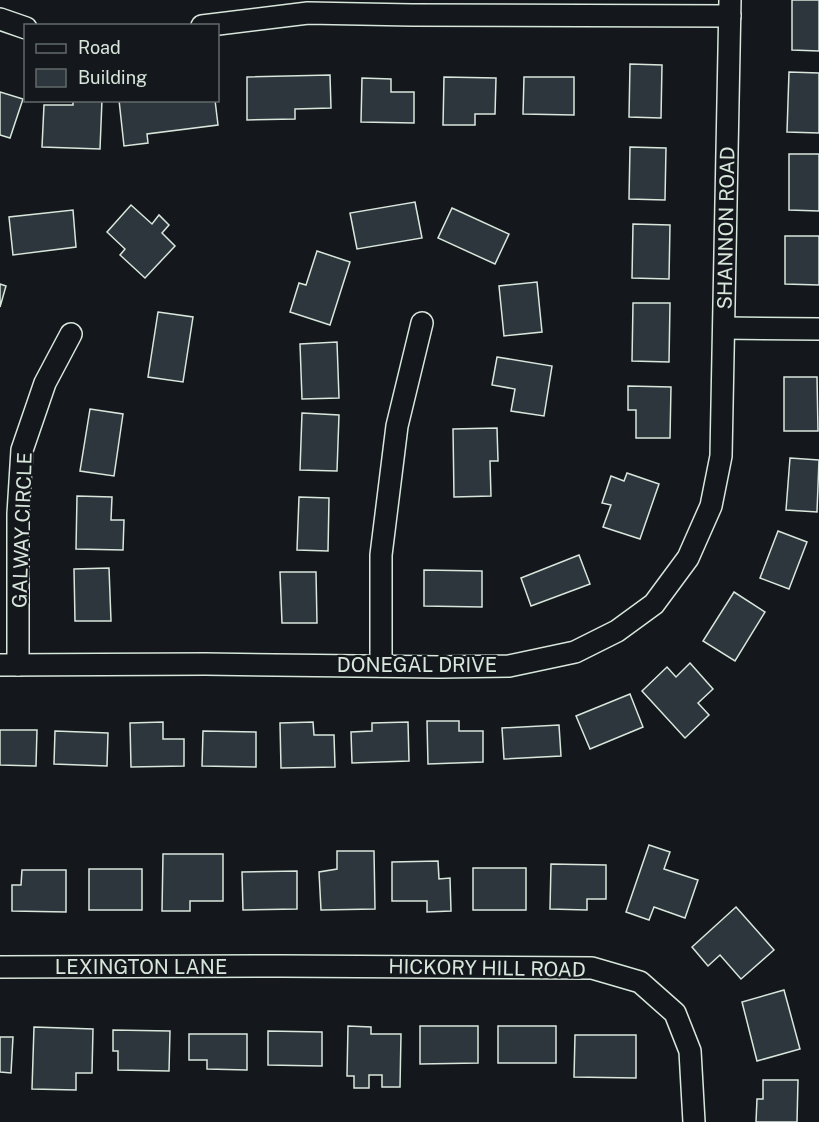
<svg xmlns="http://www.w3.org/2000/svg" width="819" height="1122" font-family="'Public Sans',sans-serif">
<rect width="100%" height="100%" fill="#14181c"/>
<g fill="#2c363c" stroke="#d8e6dc" stroke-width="1.5">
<polygon points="792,0 819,0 819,51 792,50"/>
<polygon points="630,64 662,65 661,118 629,117"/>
<polygon points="789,72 819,73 819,133 787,132"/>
<polygon points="330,75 331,108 295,109 295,119 247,120 247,77"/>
<polygon points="444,77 496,78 495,114 475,114 475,125 443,125"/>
<polygon points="524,77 574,77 574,115 523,114"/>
<polygon points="362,78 391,79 391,92 414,92 414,123 361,122"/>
<polygon points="0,92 23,99 10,138 0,135"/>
<polygon points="73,100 102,100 100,149 42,147 44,105 73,105"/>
<polygon points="119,100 215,100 218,125 147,134 148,143 124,146"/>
<polygon points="630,147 666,148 665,200 629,199"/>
<polygon points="789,154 819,154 819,211 789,210"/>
<polygon points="415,202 422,238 357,249 350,213"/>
<polygon points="131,205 152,224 159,215 169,225 162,233 175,246 145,278 120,255 125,249 107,232"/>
<polygon points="452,208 509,234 495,264 438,238"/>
<polygon points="73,210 76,247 13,255 9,217"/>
<polygon points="633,224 670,225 669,279 632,278"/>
<polygon points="785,236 819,236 819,285 785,284"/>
<polygon points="317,251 350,262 330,325 290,312 299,283 306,285"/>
<polygon points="537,282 542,332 504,336 499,286"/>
<polygon points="0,284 6,286 0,307"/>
<polygon points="633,303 670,303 669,362 632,361"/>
<polygon points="158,312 193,317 183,382 148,377"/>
<polygon points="337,342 339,398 302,399 300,344"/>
<polygon points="497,357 552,366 544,416 511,411 515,389 492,385"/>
<polygon points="784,377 817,377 818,431 784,431"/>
<polygon points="628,386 671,387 670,438 636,438 636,410 628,410"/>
<polygon points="90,409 123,414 114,476 80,471"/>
<polygon points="302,413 339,415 337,471 300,470"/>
<polygon points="497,428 498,461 490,461 491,496 454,497 453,429"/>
<polygon points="790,458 819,460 817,512 786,510"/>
<polygon points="627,473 659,484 640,539 603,527 611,505 602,503 611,476 624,481"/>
<polygon points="77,496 112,497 111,520 124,520 123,550 76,549"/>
<polygon points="299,497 329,498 328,551 297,550"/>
<polygon points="778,531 807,542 789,589 760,578"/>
<polygon points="579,555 590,584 531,606 521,578"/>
<polygon points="109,568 111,621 75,621 74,569"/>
<polygon points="424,570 482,571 482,607 424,606"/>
<polygon points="280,572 316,572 317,623 282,623"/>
<polygon points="734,592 765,612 735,661 703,641"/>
<polygon points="690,663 713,689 698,703 709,715 685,738 642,691 667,667 676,677"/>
<polygon points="630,694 643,727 590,749 576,716"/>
<polygon points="427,721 459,721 459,731 483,731 483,762 428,764"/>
<polygon points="163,722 163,739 184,739 184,766 131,767 130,723"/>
<polygon points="313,722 314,735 334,735 335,767 281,768 280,723"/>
<polygon points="408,722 409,761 352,763 351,732 372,731 372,723"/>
<polygon points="559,725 561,756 504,759 502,728"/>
<polygon points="0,730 37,730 36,766 0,765"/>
<polygon points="55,731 108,733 107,766 54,764"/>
<polygon points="203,731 256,732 256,767 202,766"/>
<polygon points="649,845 670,852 664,869 698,880 685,918 654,907 649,920 626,912"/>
<polygon points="337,851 374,851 375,909 321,910 319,872 337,869"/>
<polygon points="163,854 223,854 223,901 190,901 190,911 162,911"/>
<polygon points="438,861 439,879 450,878 451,911 427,912 427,901 392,901 392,862"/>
<polygon points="551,864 606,865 606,899 587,899 587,910 550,909"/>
<rect x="473" y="868" width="53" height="42"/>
<rect x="89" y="869" width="53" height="41"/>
<polygon points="22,870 66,870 66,912 12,911 12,885 21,885"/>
<polygon points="297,871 297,909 243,910 242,872"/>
<polygon points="736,907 774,950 741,979 720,955 708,966 692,947"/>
<polygon points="784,990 800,1049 757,1061 742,1002"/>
<polygon points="348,1026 371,1027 371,1034 401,1034 400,1087 382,1087 382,1075 369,1075 369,1088 354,1088 354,1076 347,1076"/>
<polygon points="420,1026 478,1026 478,1063 420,1064"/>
<rect x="498" y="1026" width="58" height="37"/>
<polygon points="34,1027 93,1029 92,1073 76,1073 76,1090 32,1089"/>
<polygon points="113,1030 170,1031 169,1071 118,1070 118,1051 113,1051"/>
<polygon points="268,1031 322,1032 322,1066 268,1065"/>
<polygon points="189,1034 247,1034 247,1070 207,1069 207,1060 189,1060"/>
<polygon points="575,1035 636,1035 636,1078 574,1077"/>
<polygon points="0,1037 13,1037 11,1073 0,1072"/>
<polygon points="763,1080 798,1080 797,1122 756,1122 757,1099 763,1099"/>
</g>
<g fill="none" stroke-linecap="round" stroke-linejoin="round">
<defs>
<g id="minor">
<polyline points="0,19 26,28"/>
<polyline points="202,26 308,13 412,15 730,16"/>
<polyline points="724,328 819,329"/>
<polyline points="0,665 205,664 440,667 509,666 575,652 617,631 654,604 688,558 711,506 721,456 730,0"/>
<polyline points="18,665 18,514 22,450 45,383 71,334"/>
<polyline points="381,666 381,555 397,426 422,323"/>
<polyline points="0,967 282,966 592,968 640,982 675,1013 690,1051 694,1122"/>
</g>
</defs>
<use href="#minor" stroke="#d8e6dc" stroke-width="24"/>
<use href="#minor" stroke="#14181c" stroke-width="21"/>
</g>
<g text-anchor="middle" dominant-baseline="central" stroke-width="4.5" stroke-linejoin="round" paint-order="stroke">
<g font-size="20" fill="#d8e6dc" stroke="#14181c">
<text transform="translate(726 228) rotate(-89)">SHANNON ROAD</text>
<text transform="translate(22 530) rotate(-88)">GALWAY CIRCLE</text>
<text x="417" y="665">DONEGAL DRIVE</text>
<text x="141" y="967">LEXINGTON LANE</text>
<text transform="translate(487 968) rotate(1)">HICKORY HILL ROAD</text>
</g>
</g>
<rect x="24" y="24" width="195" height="78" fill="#14181c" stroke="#626a69" stroke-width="1.5"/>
<rect x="36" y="44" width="30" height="9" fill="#14181c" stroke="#626a69" stroke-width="1.5"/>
<text x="78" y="54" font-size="18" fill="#d8e6dc">Road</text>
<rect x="36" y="69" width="30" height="18" fill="#2c363c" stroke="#626a69" stroke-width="1.5"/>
<text x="78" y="84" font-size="18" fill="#d8e6dc">Building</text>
</svg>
